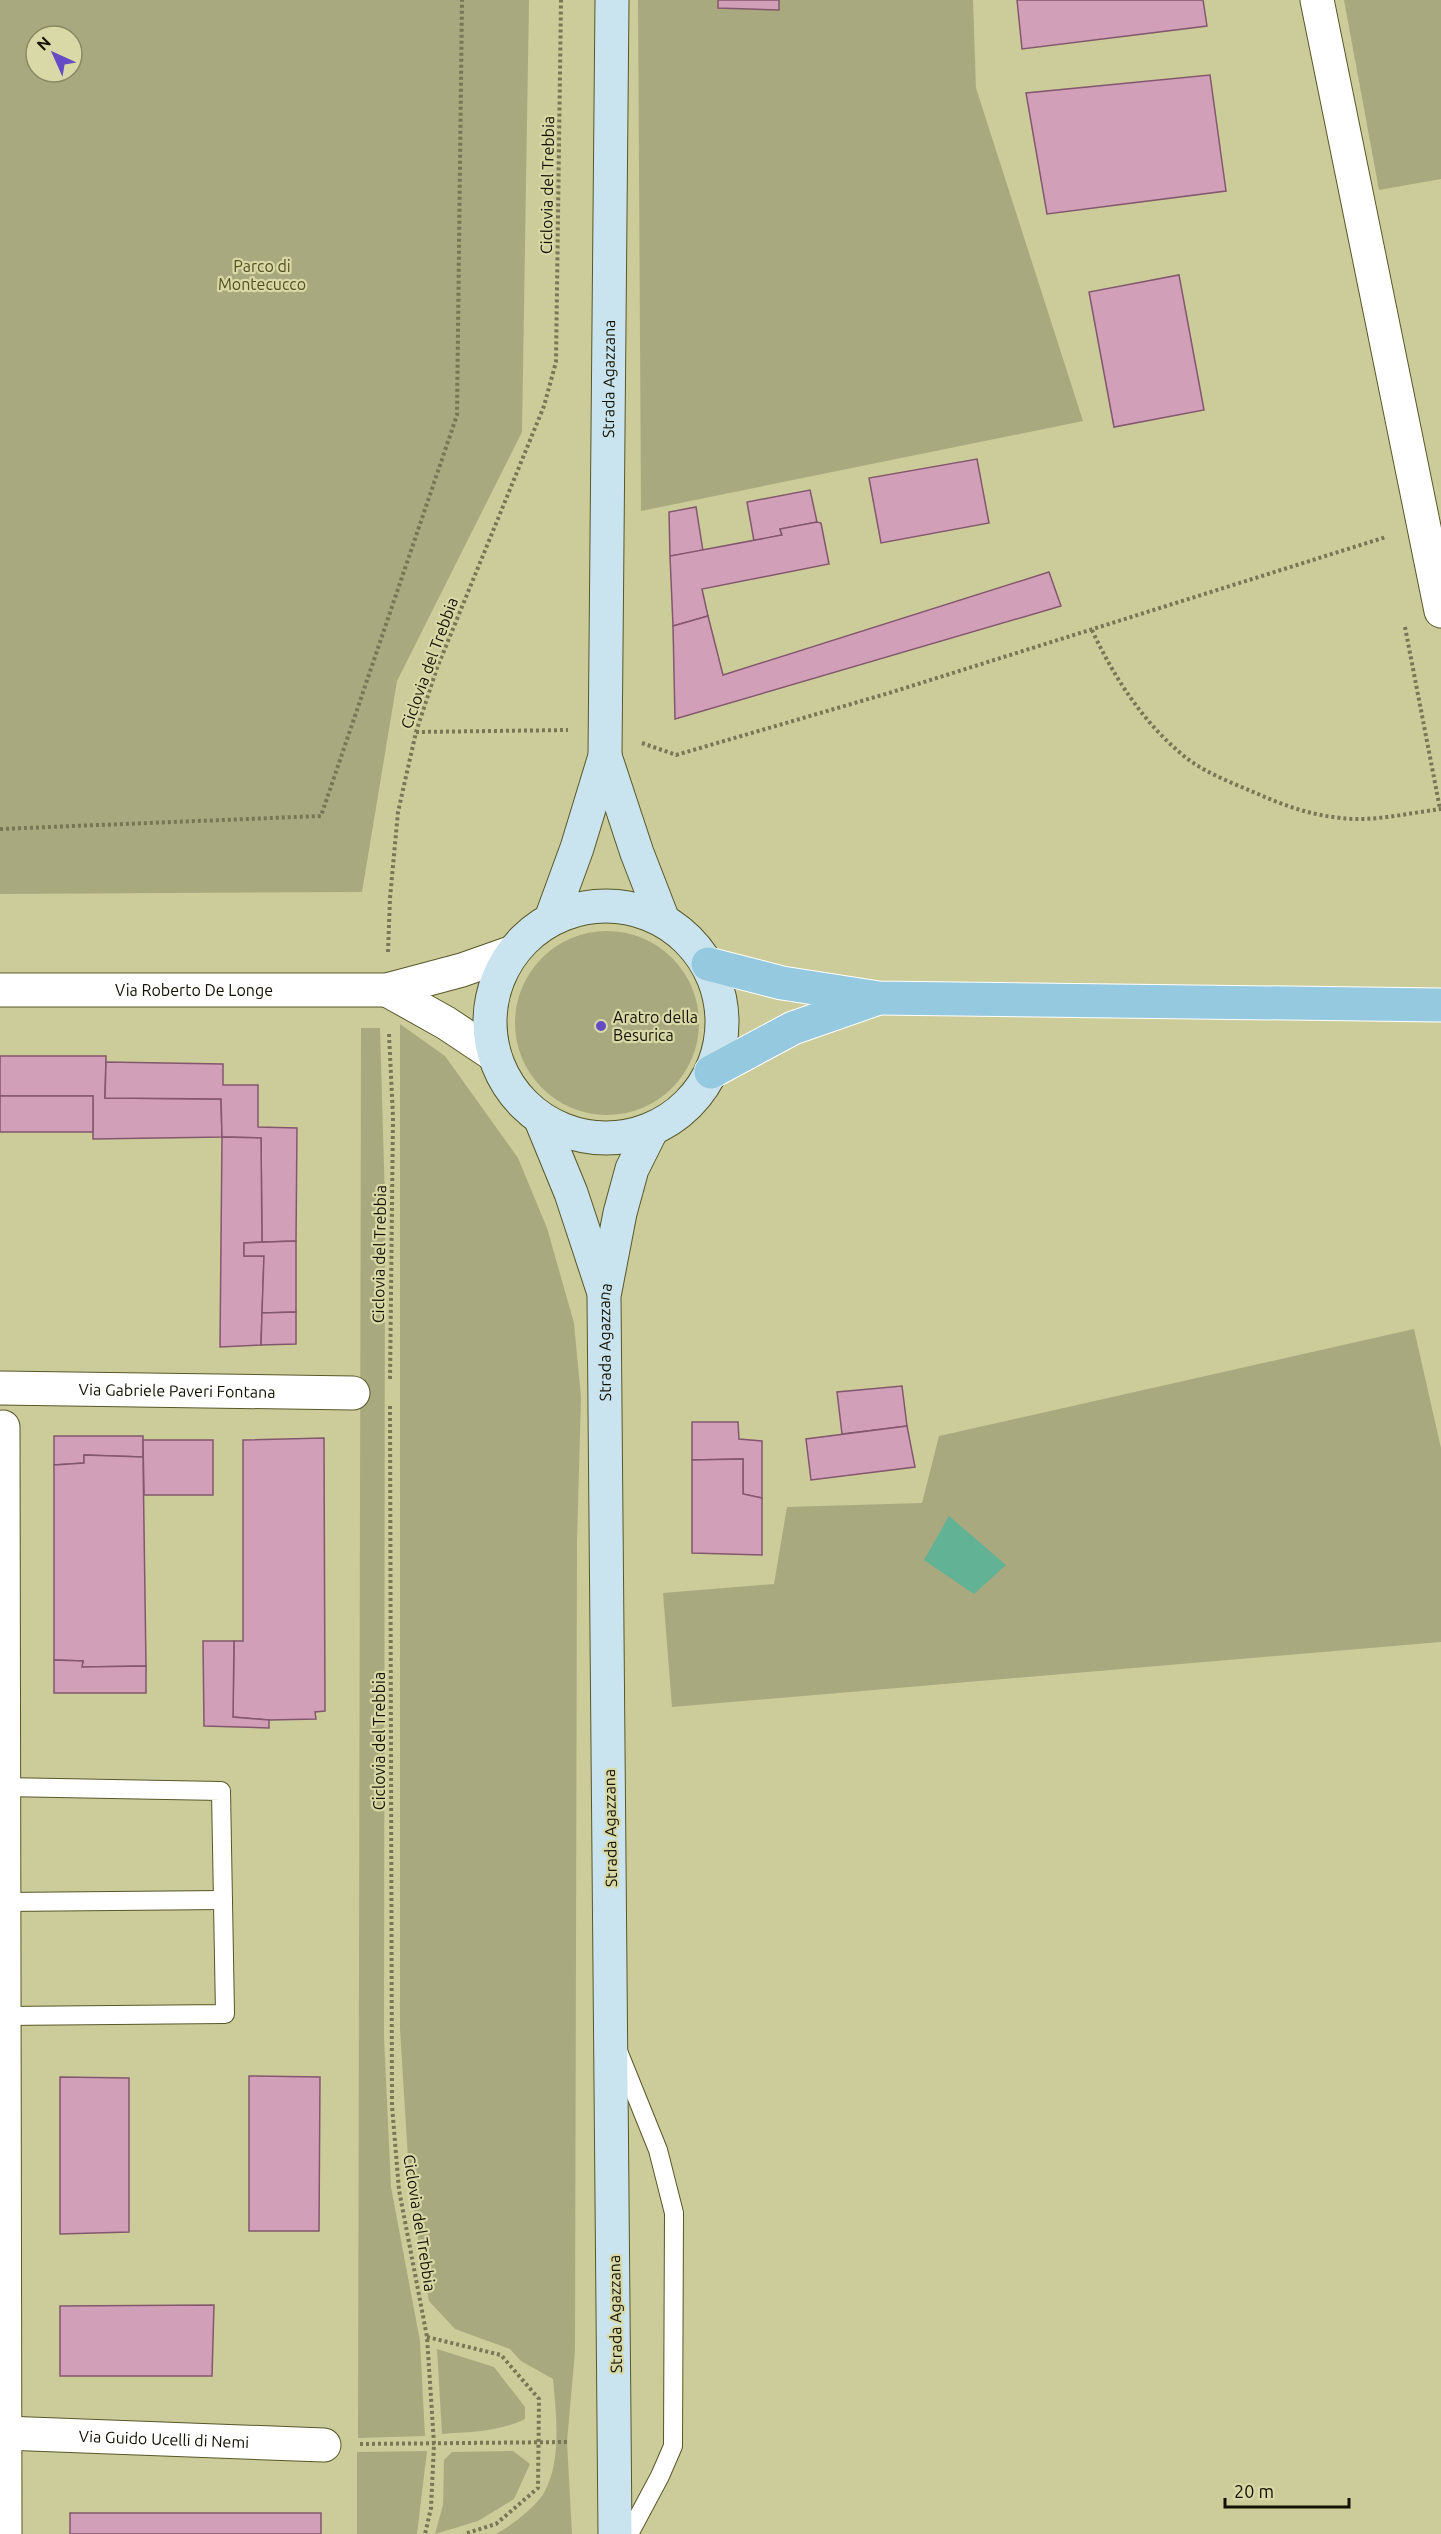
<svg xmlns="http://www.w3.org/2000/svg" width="1441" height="2534" font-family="Ubuntu,sans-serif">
<rect width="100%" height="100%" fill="#cccc9a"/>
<g fill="#a8a97f" fill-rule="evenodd">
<path d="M0,0H529L522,432L397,681L362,892L0,894ZM36,36H72V72H36Z"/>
<polygon points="638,0 973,0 976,88 1083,421 641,511"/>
<polygon points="1344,0 1441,0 1441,179 1379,190"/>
<circle cx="607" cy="1023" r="92"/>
<path d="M400,1024L445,1056L518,1158L547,1228L574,1323L581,1397L577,1542L575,2351L567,2442L572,2534H496C510,2527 538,2505 545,2491C562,2458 556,2414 553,2379L521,2361L510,2349L455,2329L429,2301L418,2240L408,2159L400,2029Z"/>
<polygon points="361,1028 380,1028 385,1201 384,2037 391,2187 420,2341 425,2436 358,2438"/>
<polygon points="1414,1329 1441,1448 1441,1642 672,1707 663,1593 774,1584 787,1507 922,1503 939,1436"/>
<path d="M437,2349L494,2367L525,2407V2419C499,2432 470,2432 442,2434Z"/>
<polygon points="427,2451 417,2534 357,2534 357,2452"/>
<polygon points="513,2451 530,2464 514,2499 478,2521 435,2534 443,2505 444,2460 452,2452"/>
</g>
<polygon fill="#62b295" points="949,1516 1006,1565 974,1594 924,1560"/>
<g fill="#d1a0b8" stroke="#83576d" stroke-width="1.5">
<polygon points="718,0 779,0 779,10 718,8"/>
<polygon points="1017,0 1203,0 1207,26 1022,49"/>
<polygon points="1210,75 1226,191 1047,214 1026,93"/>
<polygon points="1179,275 1204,410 1114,427 1089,292"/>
<polygon points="977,459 989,523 881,543 869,478"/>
<polygon points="810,490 817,522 780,529 782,535 754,541 747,502"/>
<polygon points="696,507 703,551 670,556 669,512"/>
<polygon points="817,522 821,523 829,564 702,589 708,616 673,626 670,556 782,535 780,529"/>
<polygon points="1049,572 1061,606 675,719 673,626 708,616 723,675"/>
<polygon points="0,1056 106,1056 105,1098 221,1099 222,1137 93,1139 93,1096 0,1096"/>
<polygon points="106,1062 223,1064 223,1085 258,1085 258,1127 297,1128 296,1241 262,1242 261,1138 222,1137 221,1099 105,1098"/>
<rect x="0" y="1096" width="93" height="36"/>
<polygon points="222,1137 261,1138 262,1242 244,1243 244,1256 264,1256 261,1345 220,1347"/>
<polygon points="296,1241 296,1312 262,1313 264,1256 244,1256 244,1243"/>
<polygon points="296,1312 296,1344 261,1345 262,1313"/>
<polygon points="902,1386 907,1426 842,1434 837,1392"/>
<polygon points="692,1422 738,1422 739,1439 762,1441 762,1498 743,1494 743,1459 692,1460"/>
<polygon points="907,1426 915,1467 811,1480 806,1439"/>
<polygon points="54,1436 143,1436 143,1457 84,1455 84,1463 54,1465"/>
<polygon points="324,1438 325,1711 315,1712 316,1719 269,1720 233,1717 234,1641 243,1641 243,1440"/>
<polygon points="143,1440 213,1440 213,1495 144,1495"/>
<polygon points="84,1455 143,1457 146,1666 82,1667 83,1661 54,1660 54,1465 84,1463"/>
<polygon points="743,1459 743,1494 762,1498 762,1555 692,1553 692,1460"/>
<polygon points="203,1641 234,1641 233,1717 269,1720 269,1728 204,1726"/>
<polygon points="54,1660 83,1661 82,1667 146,1666 146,1693 54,1693"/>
<polygon points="249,2076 320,2077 319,2231 249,2231"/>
<polygon points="60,2077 129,2078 129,2232 60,2234"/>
<polygon points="214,2305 212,2376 60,2376 60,2306"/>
<rect x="70" y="2513" width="251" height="21"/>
</g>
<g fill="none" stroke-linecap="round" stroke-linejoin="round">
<defs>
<g id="service">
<polyline points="3,1787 221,1791 225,2014 4,2016"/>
<polyline points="4,1902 223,1900"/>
<polyline points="618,2051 658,2150 674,2213 673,2446 660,2476 629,2534"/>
</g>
<g id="minor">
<polyline points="1317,0 1441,611"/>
<path id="s1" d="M0,990H387L462,970L513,952"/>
<polyline points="387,990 446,1023 494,1055"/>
<path id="s2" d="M0,1388L353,1393"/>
<polyline points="3,1427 5,2534"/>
<path id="s3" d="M4,2433L324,2445"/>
</g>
<g id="secondary">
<polyline points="605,756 637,853 663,920"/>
<circle cx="606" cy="1022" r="116"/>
<path id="s4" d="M551,919L577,848L605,756L612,0"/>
<polyline points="541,1120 571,1193 604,1293"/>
<path id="s5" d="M615,2534L604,1296L620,1213L632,1169L652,1129"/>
</g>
<g id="primary">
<polyline points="708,964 782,983 879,998 1441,1005"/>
<polyline points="711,1072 793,1028 876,999"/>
</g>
</defs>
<use href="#service" stroke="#585729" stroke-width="20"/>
<use href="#minor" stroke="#585729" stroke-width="35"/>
<use href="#secondary" stroke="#585729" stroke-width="35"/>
<use href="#primary" stroke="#fff" stroke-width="35"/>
<g stroke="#775" stroke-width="4" stroke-dasharray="3 3" stroke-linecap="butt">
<polyline points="1405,627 1440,809"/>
<path d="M1092,630C1114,678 1146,727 1189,760C1210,775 1235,784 1258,794C1285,806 1311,815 1341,818C1373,822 1409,813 1441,809"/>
<polyline points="416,732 568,730"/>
<polyline points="642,743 676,755 889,693 1386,537"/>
<polyline points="0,829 321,816 457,415 462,0"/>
<polyline points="388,952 390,898 398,812 416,732 437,668 544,406 556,362 561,0"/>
<polyline points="389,1034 393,1117 390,1381"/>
<polyline points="390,1406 392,2106 399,2190 427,2337 434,2444 431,2508 425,2534"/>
<polyline points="427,2337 501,2355 539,2399 538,2488 496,2524 464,2534"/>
<polyline points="360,2444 567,2442"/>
</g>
<use href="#service" stroke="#fff" stroke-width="18"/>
<use href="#minor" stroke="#fff" stroke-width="33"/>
<use href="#secondary" stroke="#cae4ef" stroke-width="33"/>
<use href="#primary" stroke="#95c9df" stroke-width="33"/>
</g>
<circle fill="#654cc5" stroke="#d9d9a7" stroke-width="2" cx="601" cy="1026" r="6"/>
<g text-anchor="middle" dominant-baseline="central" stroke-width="4.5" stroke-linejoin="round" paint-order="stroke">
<g font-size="16" fill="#121102" stroke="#d9d9a7">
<text transform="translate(547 185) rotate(-89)">Ciclovia del Trebbia</text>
<text stroke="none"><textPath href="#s4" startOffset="549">Strada Agazzana</textPath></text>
<text transform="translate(429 663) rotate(-70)">Ciclovia del Trebbia</text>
<text stroke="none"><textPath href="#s1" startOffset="194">Via Roberto De Longe</textPath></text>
<text transform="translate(379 1254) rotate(-89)">Ciclovia del Trebbia</text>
<text stroke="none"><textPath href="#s5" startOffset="1192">Strada Agazzana</textPath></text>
<text stroke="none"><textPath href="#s2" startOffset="177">Via Gabriele Paveri Fontana</textPath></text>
<text transform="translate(379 1741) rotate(-90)">Ciclovia del Trebbia</text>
<text transform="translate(610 1828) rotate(-91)">Strada Agazzana</text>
<text transform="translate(420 2223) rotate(81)">Ciclovia del Trebbia</text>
<text transform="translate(615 2314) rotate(-91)">Strada Agazzana</text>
<text stroke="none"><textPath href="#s3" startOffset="160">Via Guido Ucelli di Nemi</textPath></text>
</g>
<g font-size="16" fill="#52511d" stroke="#d9d9a7">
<text x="262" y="266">Parco di<tspan x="262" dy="18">Montecucco</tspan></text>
</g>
<g font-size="16" fill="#121102" stroke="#d9d9a7" text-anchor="start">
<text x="613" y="1017">Aratro della<tspan x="613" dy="18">Besurica</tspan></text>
</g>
</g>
<g transform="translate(54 54) rotate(315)"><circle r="28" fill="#d9d9a7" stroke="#898965" stroke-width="1.5"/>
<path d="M0-4.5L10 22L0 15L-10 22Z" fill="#654cc5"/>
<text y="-9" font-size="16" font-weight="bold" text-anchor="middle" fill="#121102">N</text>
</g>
<path d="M1225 2498v9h124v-9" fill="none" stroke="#121102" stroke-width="3"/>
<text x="1234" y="2498" font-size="18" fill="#121102" stroke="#d9d9a7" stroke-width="4.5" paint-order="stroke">20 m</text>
</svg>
